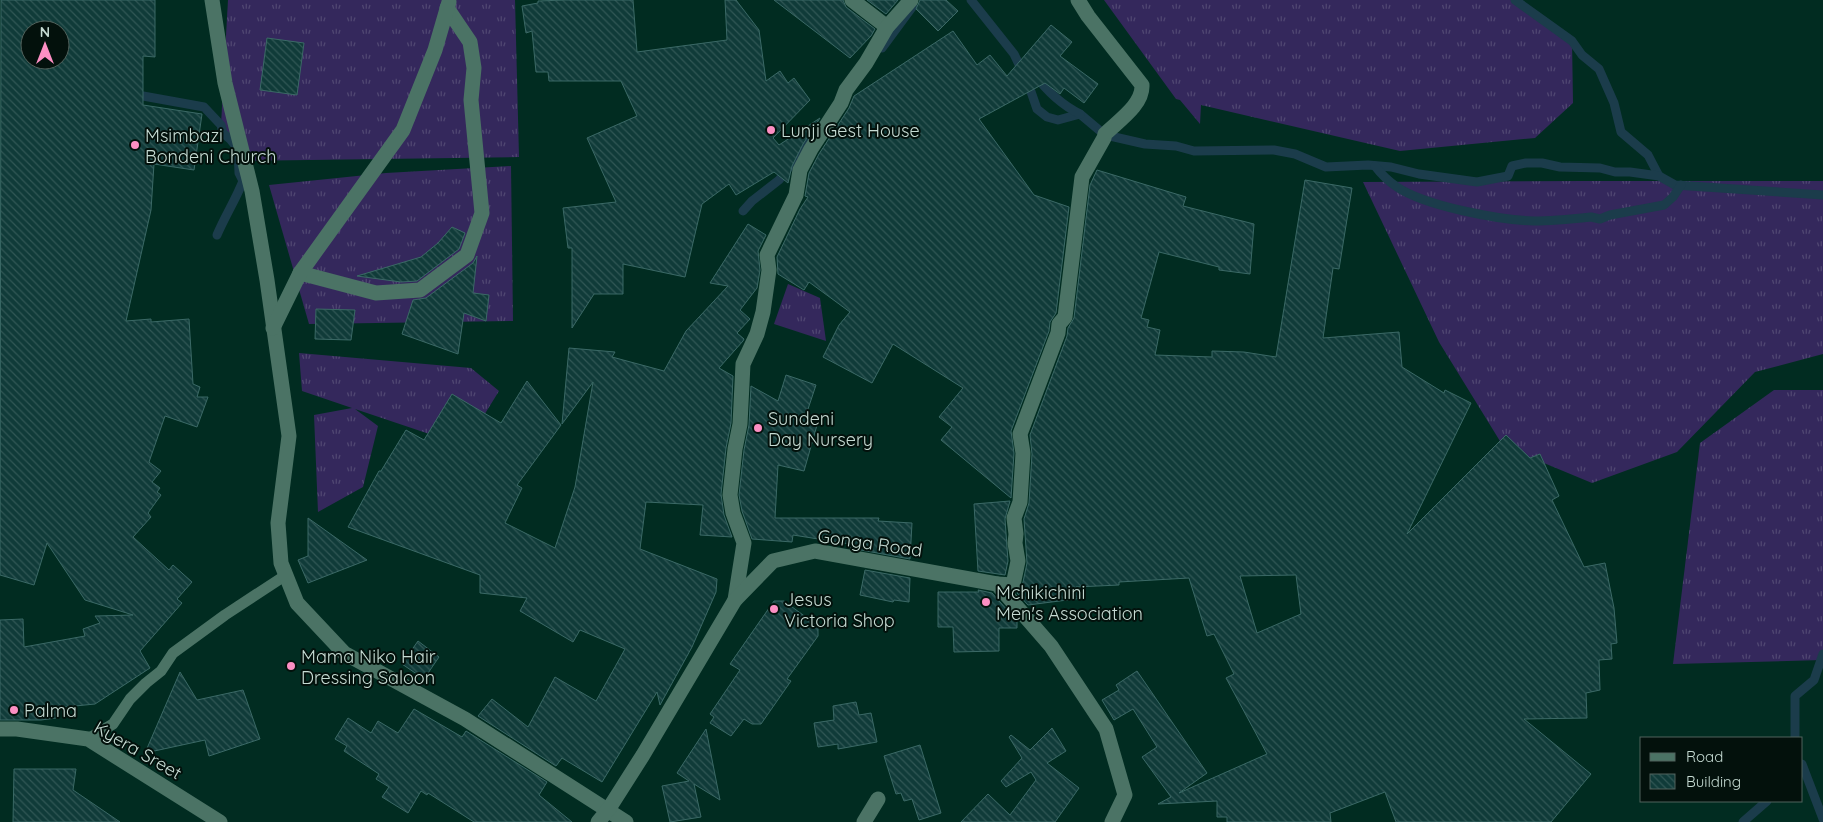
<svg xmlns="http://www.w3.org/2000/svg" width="1823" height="822" font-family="Quicksand,sans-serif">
<defs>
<pattern id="grass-tufts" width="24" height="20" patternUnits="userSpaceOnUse" patternTransform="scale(1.25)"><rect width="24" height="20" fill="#34285c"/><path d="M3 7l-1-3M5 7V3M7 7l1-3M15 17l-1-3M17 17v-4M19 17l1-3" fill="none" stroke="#504772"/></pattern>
<pattern id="building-back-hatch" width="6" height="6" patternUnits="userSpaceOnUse" patternTransform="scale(1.25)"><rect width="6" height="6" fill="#103b39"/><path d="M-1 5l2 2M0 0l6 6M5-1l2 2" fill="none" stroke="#315755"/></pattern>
</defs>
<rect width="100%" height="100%" fill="#012c21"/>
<g fill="url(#grass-tufts)">
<polygon points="228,0 515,0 519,157 244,161 221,125"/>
<polygon points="1104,0 1515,0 1572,41 1573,103 1535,138 1400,151 1201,105 1200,124 1180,100 1176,99"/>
<polygon points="511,166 513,321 309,324 269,185 386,173"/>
<polygon points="1585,181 1823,181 1823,354 1755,372 1677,452 1592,483 1503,446 1439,342 1363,182"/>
<polygon points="788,284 820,298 826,341 774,324"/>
<polygon points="299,353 471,368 499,391 465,446 355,409 378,426 363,487 318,512 314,415 352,408 302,391"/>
<polygon points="1774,390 1823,390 1823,660 1673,664 1700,443"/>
</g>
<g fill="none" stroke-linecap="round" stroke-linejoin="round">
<g stroke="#1b3c4b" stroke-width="9">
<polyline points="971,0 1014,54 1028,83 1037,109 1047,117 1058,120 1080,114 1099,130"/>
<polyline points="1515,0 1572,41 1582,55 1599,69 1614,103 1621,132 1648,155 1659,176"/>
<polyline points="882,48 913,6"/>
<path d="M1035,75C1047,91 1062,105 1080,114"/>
<path d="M132,94L204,107L221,125L223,133L230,139L238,149L239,173L243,181C236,199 225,216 217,235"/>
<polyline points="1110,136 1145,144 1176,146 1194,151 1274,150 1295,154 1326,167 1368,165 1391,167 1419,174 1477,182 1508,176 1512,166 1526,163 1542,163 1560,167 1600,168 1615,172 1630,172 1659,176 1675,185 1823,195"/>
<path d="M1375,166C1381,174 1388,181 1397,187C1425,206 1499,220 1534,221C1553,221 1572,219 1591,217L1600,219L1610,215L1664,205L1673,197L1681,185"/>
<polyline points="743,211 752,201 779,180 808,143"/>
<polyline points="1795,738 1795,696 1814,680 1823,654"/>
<polyline points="1802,764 1823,819"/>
<polyline points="1743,822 1767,801"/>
</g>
</g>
<g fill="url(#building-back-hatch)" stroke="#3b6966" fill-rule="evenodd">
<path d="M1,0H155V57L143,56V105L202,114L194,170L154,164L151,210L126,321L151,319V322L189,319L193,384L200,387L197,397H208L197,427L165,416L149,462L161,471L152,482L160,488L157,492L161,495L148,513L151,517L133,537L169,570L173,565L192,582L177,599L182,603L140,651L150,668L95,704L55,708L56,718L41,720H0V620L23,619L24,647L85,636L83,629L100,623L95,616L133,615L85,600L47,543L34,585L0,575ZM30,30H60V60H30Z"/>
<polygon points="565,0 633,0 637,52 727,40 725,0 736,0 759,30 766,81 780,71 788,83 794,78 810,100 773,138 779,145 820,118 803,144 792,166 788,183 774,172 736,195 729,184 702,204 685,277 623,264 623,294 594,294 572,328 572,248 568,248 563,208 616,202 587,138 637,116 621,81 549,81 548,72 536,72 532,31 526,33 522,6 538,3 538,1"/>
<polygon points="774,0 843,0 846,7 875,29 871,36 850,58"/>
<polygon points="867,0 898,0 886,14"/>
<polygon points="920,0 946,0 958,11 938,31 916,9"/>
<polygon points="1051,25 1072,42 1060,56 1098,84 1084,103 1064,88 1060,94 1045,83 979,119 1034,195 1069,207 1056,313 1050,322 1049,331 1011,431 1014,453 1011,498 941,440 952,427 939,417 963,388 893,344 872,383 823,357 839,325 850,312 809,282 804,290 778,274 777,257 800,209 808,197 805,196 809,173 819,154 849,108 854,96 953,31 977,65 990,55 1007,76"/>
<polygon points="267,38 304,43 297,95 260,90"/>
<path d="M1097,170L1186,197L1183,206L1254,224L1250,274L1219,270V267L1159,252L1141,318L1149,320L1147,327L1160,330L1155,355L1212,357V351L1244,352L1276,357L1305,180L1352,188L1339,269L1333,268L1323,338L1399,332L1402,367L1444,393L1445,390L1471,403L1407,534L1506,435L1530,458L1540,454L1559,496L1552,500L1584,567L1605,563L1614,608L1617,643L1611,644L1612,659L1599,660L1600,690L1586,693L1587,718L1524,719L1591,774L1551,822H1396L1385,792L1330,813L1331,822H1227V817H1217V801L1158,804L1171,797L1142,757L1157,747L1133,709L1114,720L1102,700L1119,690L1116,685L1137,671L1207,773L1179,793L1267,754L1226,678L1234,674L1214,634L1207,636L1189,578L1119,582V585L1076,587L1083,598L1028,605L1017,593L1022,587L1027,563L1024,519L1029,503L1032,454L1030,435L1067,336L1068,328L1074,318L1090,185ZM1296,575L1301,614L1257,633L1240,576Z"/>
<polygon points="748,224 766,235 758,251 760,270 757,288 740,310 750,319 737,333 744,339 743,341 719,368 733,376 731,423 726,448 721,494 724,515 732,537 700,535 703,505 646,502 640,549 717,579 716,592 692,647 660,705 657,692 602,782 562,758 556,766 478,716 492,699 528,727 555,677 596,701 625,649 580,630 573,642 520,611 527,598 480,593 480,575 348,527 379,471 381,471 406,430 424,440 452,394 501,423 527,381 561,425 517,485 522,488 505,523 555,548 575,487 593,382 562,424 569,348 615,352 612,357 664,371 686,331 728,286 710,283"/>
<polygon points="452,227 465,233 459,249 417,281 401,282 357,276 421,257 438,243"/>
<polygon points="477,256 473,293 489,295 486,321 464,313 458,354 402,334 413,300 426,298 473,263"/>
<polygon points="316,309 355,310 351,340 315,339"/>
<polygon points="786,375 816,385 806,415 819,418 804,471 778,465 775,518 879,518 878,521 912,523 910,559 850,548 850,544 793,535 792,542 752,539 742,511 739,495 744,450 749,425 751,386 778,401"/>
<polygon points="1010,501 1005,519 1008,561 1005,575 978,571 974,504"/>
<polygon points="308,518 367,560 308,583 298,560 308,556"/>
<polygon points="865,570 910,578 909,602 894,600 893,602 860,595"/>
<polygon points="978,590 992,593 1017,621 1017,628 999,628 999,651 954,652 953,627 938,627 938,592 979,592"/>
<polygon points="774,601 784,601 818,626 818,636 787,679 791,681 761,724 752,724 744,719 731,736 710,723 714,717 710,714 740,670 730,664"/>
<polygon points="418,641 439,657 424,679 402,664"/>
<polygon points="180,672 197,700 243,690 260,739 209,756 205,740 145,753"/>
<polygon points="856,702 859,715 871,713 877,742 838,749 838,744 818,747 814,723 834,720 833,706"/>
<polygon points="414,709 462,737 466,731 547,782 539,795 572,822 474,822 428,793 427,795 421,791 408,813 382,797 389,787 376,779 379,774 344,751 347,746 335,739 348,718 371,733 378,721 398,733"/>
<polygon points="1052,728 1066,751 1047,763 1079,788 1055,822 961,822 988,794 1010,815 1036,780 1031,772 1006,787 1001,781 1022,758 1009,737 1011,735 1030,750"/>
<polygon points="706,729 720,800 694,784 701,817 670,822 662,786 689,781 677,773"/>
<polygon points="920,745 941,813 919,820 912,799 904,801 901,793 896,794 884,756"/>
<polygon points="14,769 76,769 73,790 120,822 13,822"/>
</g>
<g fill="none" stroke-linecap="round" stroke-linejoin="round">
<polyline stroke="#4b7365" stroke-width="11" points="88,739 113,724 130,699 146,683 161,671 173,653 225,615 286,575"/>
<g stroke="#4b7365" stroke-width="15">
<polyline points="212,0 225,83 252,191 267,280 289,436 278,523 281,563 297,603 344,653 465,719 626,822"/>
<polyline points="852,0 887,27"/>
<polyline points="300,273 376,293 420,290 467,255 482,213 471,100 474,68 470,42 447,8"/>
<polyline points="273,328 300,273 403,130 435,50 449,2"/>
<path d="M997,584L1013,585L1018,561L1015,543L1016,534L1014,518L1020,502L1023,453L1020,434L1058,333L1059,324L1065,317L1082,177L1104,138L1105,134C1118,121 1143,105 1142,85L1088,16L1078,0"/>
<polyline points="735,600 744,543 733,513 730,495 735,449 740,424 743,364 757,334 763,312 769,270 767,255 796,195 800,170 811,149 841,103 846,90 866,63 887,27 911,0"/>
<polyline points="0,729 17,729 88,739 220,822"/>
<polyline points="598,822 608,810 643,755 735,600 773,561 815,551 997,584 1051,646 1106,729 1125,795 1112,822"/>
<polyline points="864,822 878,799"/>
</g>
</g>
<g fill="#fc8fc3" stroke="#03110c" stroke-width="2">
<circle cx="771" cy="130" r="5"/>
<circle cx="135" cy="145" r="5"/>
<circle cx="758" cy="428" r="5"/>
<circle cx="986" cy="602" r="5"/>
<circle cx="774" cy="609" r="5"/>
<circle cx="291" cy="666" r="5"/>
<circle cx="14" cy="710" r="5"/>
</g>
<g text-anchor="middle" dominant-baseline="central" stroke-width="4" stroke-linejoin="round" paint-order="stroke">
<g font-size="18" fill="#c6dbd3" stroke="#03110c" text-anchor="start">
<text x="781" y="130">Lunji Gest House</text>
<text x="145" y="135">Msimbazi<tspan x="145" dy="21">Bondeni Church</tspan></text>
<text x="768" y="418">Sundeni<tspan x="768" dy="21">Day Nursery</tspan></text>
<text x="996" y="592">Mchikichini<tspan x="996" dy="21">Men's Association</tspan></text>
<text x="784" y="599">Jesus<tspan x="784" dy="21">Victoria Shop</tspan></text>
<text x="301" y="656">Mama Niko Hair<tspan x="301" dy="21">Dressing Saloon</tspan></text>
<text x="24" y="710">Palma</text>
</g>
<g font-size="18" fill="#c6dbd3" stroke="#03110c">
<text transform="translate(870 543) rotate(8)">Gonga Road</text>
<text transform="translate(138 750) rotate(30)">Kyera Sreet</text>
</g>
</g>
<rect x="1640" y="737" width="162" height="65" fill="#03110c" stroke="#51625c"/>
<rect x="1650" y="753" width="25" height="8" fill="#4b7365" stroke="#51625c"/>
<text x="1686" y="762" font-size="15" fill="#c6dbd3">Road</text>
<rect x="1650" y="774" width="25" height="15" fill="url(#building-back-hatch)" stroke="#51625c"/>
<text x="1686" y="787" font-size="15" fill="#c6dbd3">Building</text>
<g transform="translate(45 45)"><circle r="24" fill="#03110c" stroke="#51625c"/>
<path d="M0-4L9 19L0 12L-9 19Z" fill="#fc8fc3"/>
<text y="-8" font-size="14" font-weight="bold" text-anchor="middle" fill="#c6dbd3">N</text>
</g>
</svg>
